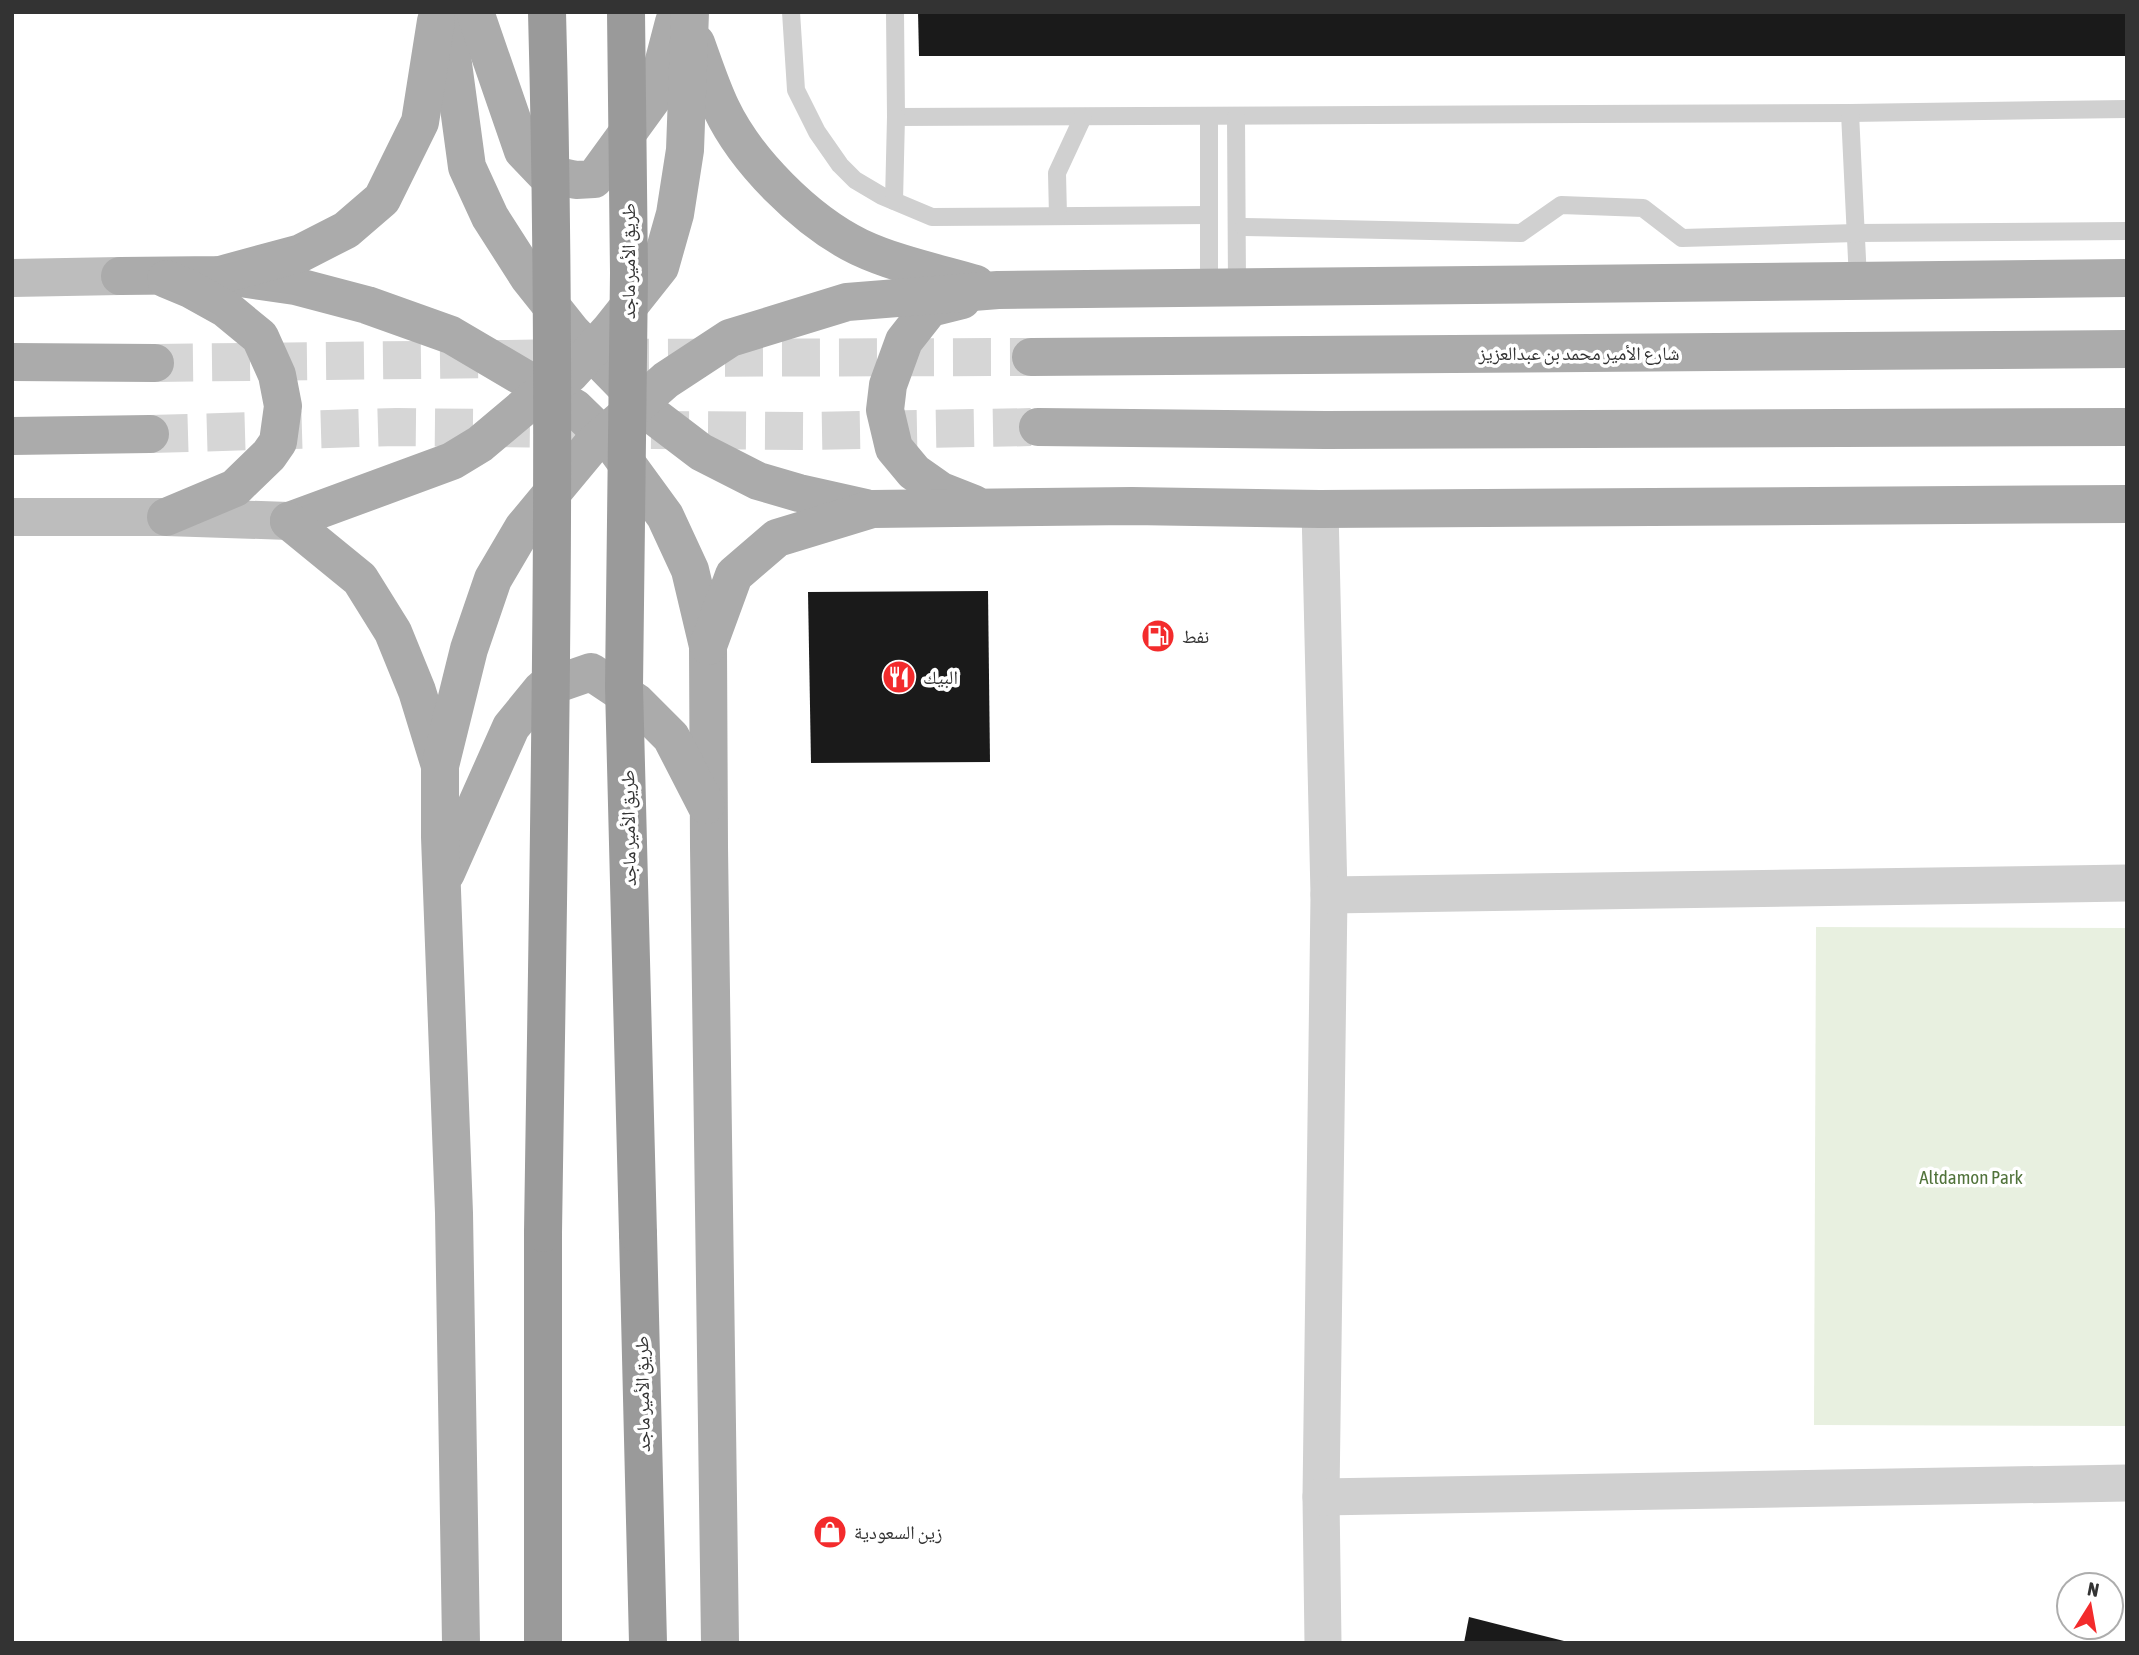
<svg xmlns="http://www.w3.org/2000/svg" width="2139" height="1655" font-family="'Asap Condensed','Noto Naskh Arabic',sans-serif">
<rect width="100%" height="100%" fill="#fff"/>
<polygon fill="#e8f0e0" points="1816,927 2127,928 2127,1426 1814,1425"/>
<g fill="#1a1a1a">
<polygon points="918,12 2127,12 2127,56 919,56"/>
<polygon points="988,591 990,762 811,763 808,592"/>
<polygon points="1469,1617 1568,1642 1568,1643 1464,1643"/>
</g>
<g fill="none" stroke-linecap="round" stroke-linejoin="round">
<g stroke="#d6d6d6" stroke-width="38" stroke-dasharray="38 19" stroke-linecap="butt">
<polyline points="155,363 586,358 1031,357"/>
<polyline points="651,430 807,431 1038,427"/>
<polyline points="150,434 397,427 584,429"/>
</g>
<g stroke="#d0d0d0" stroke-width="18">
<polyline points="791,12 796,90 817,132 840,165 855,180 882,196 932,217 1209,215"/>
<polyline points="895,12 896,117 1850,113 2127,109"/>
<polyline points="1850,113 1858,280"/>
<polyline points="1209,117 1209,286"/>
<polyline points="1236,117 1237,286"/>
<polyline points="894,201 896,117"/>
<polyline points="1058,216 1057,173 1083,117"/>
<polyline points="1244,227 1521,233 1561,205 1643,208 1682,238 1856,233 2127,231"/>
</g>
<g stroke="#d0d0d0" stroke-width="37">
<polyline points="1320,509 1329,895 1321,1497 1323,1643"/>
<polyline points="1329,895 2127,883"/>
<polyline points="1321,1497 2127,1483"/>
</g>
<g stroke="#bdbdbd" stroke-width="38">
<polyline points="12,278 120,276"/>
<polyline points="12,517 166,517 289,521"/>
</g>
<g stroke="#ababab" stroke-width="38">
<polyline points="446,12 467,167 490,217 529,278 572,332 655,417 701,452 758,481 799,493 866,508"/>
<polyline points="475,12 523,151 544,173 576,180 594,179 655,95 674,22"/>
<path d="M696,43C704,65 711,87 721,108C746,161 806,221 859,247C895,264 938,273 976,284"/>
<polyline points="220,275 295,286 367,305 451,335 575,408 614,446 665,516 690,570 708,646 709,847 720,1643"/>
<polyline points="120,276 220,275 301,253 346,230 382,199 420,122 436,21"/>
<polyline points="962,300 930,308 904,341 888,385 885,410 894,448 914,472 941,491 974,504"/>
<polyline points="1031,357 2127,349"/>
<polyline points="12,362 155,363"/>
<polyline points="1038,427 1326,430 2127,427"/>
<polyline points="12,436 150,434"/>
<polyline points="166,517 235,488 269,455 278,442 283,406 277,375 260,337 226,309 190,289 166,279"/>
<polyline points="289,521 452,461 480,444 543,391 570,374 610,330 660,267 675,214 685,150 690,12"/>
<polyline points="289,521 360,579 393,632 417,691 440,766"/>
<polyline points="708,646 734,575 777,538 872,509 1132,506 1320,509 2127,504"/>
<polyline points="446,873 511,727 542,689 591,672 636,702 671,737 706,805"/>
<polyline points="461,1643 454,1213 440,837 440,766 469,649 493,579 523,528 591,446 666,380 730,338 847,302 998,290 2127,278"/>
</g>
<g stroke="#9a9a9a" stroke-width="38">
<polyline points="543,1233 543,1643"/>
<polyline points="638,1234 648,1643"/>
</g>
<g stroke="#9a9a9a" stroke-width="38">
<polyline points="626,12 629,273 624,687 638,1234"/>
<path d="M543,1233C549,826 558,419 547,12"/>
</g>
</g>
<defs>
<symbol id="fuel-disc" viewBox="-11 -11 22 22"><circle r="9.5" fill="#f32b2c" stroke="#fff"/><path d="M-5.5-6h7V0h2V4h1.3V-2.5L3-4.5l.8-.8L6-3V5H2.5V1h-1V6h-7ZM-4.2-4.7v3.2H.2V-4.7Z" fill="#fff"/></symbol>
<symbol id="restaurant-disc" viewBox="-11 -11 22 22"><circle r="9.5" fill="#f32b2c" stroke="#fff"/><path d="M-5-6h1v4h1v-4h1v4h1v-4h1v5L-1.5 .5V6h-2V.5L-5-1ZM5-6V6H3V1.5H1.5Q1.5-4 5-6Z" fill="#fff"/></symbol>
<symbol id="shop-disc" viewBox="-11 -11 22 22"><circle r="9.5" fill="#f32b2c" stroke="#fff"/><path d="M-5-2.5h2.3a2.7 3.5 0 0 1 5.4 0H5L5.5 6h-11ZM-1.5-2.5h3a1.5 2.3 0 0 0-3 0Z" fill="#fff"/></symbol>
</defs>
<g fill-rule="evenodd">
<use href="#fuel-disc" x="1139" y="617" width="38" height="38"/>
<use href="#restaurant-disc" x="880" y="658" width="38" height="38"/>
<use href="#shop-disc" x="811" y="1513" width="38" height="38"/>
</g>
<g text-anchor="middle" dominant-baseline="central" stroke-width="7" stroke-linejoin="round" paint-order="stroke">
<g font-size="19" fill="#333" stroke="#fff">
<text transform="translate(628 261) rotate(-90)">طريق الأمير ماجد</text>
<text x="1579" y="353">شارع الأمير محمد بن عبدالعزيز</text>
<text transform="translate(628 828) rotate(-91)">طريق الأمير ماجد</text>
<text transform="translate(642 1394) rotate(-91)">طريق الأمير ماجد</text>
</g>
<g font-size="19" fill="#333" stroke="#fff" text-anchor="start">
<text x="1182" y="636">نفط</text>
<text x="923" y="677">البيك</text>
<text x="854" y="1532">زين السعودية</text>
</g>
<g font-size="19" fill="#51733b" stroke="#fff">
<text x="1971" y="1177">Altdamon Park</text>
</g>
</g>
<rect width="2139" height="1655" fill="none" stroke="#333333" stroke-width="28"/>
<g transform="translate(2090 1606) rotate(11)"><circle r="33" fill="#ffffff" stroke="#adadad" stroke-width="2"/>
<path d="M0-5L12 26L0 18L-12 26Z" fill="#f32b2c"/>
<text y="-10" font-size="19" font-weight="bold" text-anchor="middle" fill="#333333">N</text>
</g>
</svg>
